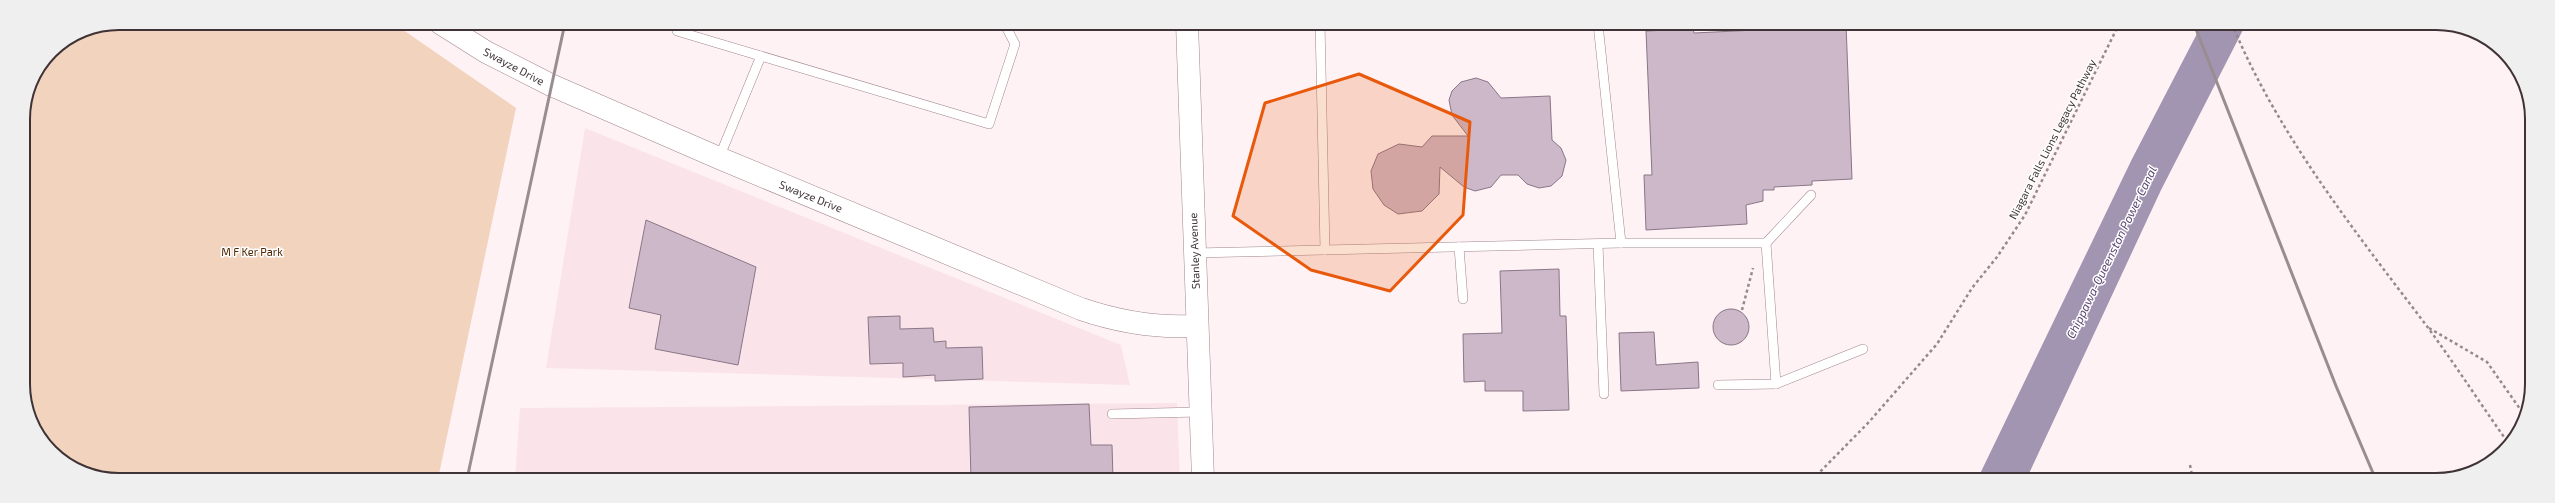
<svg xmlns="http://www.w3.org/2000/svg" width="2555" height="503" font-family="'Exo 2',sans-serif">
<rect width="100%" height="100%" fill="#fef2f5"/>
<g fill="#fbe4e9">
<polygon points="585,128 1121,345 1130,385 546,368"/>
<polygon points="1177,403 1180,479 515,479 520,408"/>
</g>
<polygon fill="#f2d3be" points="119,23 393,23 516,108 438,479 106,479 55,456 25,403 23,118 30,82 51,51 82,30"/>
<polygon fill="#a195b2" points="2202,24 2246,24 2161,190 2026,480 1977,480 2132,159"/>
<g fill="#cdb8c9" stroke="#8a7686">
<polygon points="1777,24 1846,24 1852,179 1812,181 1812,185 1774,187 1774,190 1763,190 1763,201 1746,205 1747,224 1646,230 1644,175 1652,175 1646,31 1693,29 1694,33 1777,29"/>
<polygon points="1476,78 1488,82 1501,98 1550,96 1552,140 1561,148 1566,160 1562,176 1551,186 1539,188 1527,184 1518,175 1501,175 1491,187 1475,191 1464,187 1440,167 1439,194 1422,211 1398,214 1384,205 1373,189 1371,171 1378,154 1399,144 1422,147 1432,136 1468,136 1452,115 1449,100 1452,91 1461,82"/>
<polygon points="646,220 756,267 738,365 655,349 661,315 629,308"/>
<polygon points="1559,269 1560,316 1566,316 1569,410 1523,411 1523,391 1485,391 1485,381 1464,382 1463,334 1502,333 1500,271"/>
<circle cx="1731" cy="327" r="18"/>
<polygon points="900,316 900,329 933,328 934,342 946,341 946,348 982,347 983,379 935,381 935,375 903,377 903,363 870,364 868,317"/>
<polygon points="1654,332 1656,365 1698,362 1699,388 1621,391 1619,333"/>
<polygon points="1089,404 1091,445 1112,445 1113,479 971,479 969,407"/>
</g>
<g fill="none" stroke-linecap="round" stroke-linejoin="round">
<defs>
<g id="lane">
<polyline points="680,23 677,31 989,124 1015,44 1004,23"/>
<polyline points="1320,23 1325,250"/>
<polyline points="719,158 761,56"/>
<polyline points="1621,243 1766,243 1811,195"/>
<polyline points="1766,243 1776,384"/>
<polyline points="1598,244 1604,394"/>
<polyline points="1459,247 1463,299"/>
<polyline points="1195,253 1621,243 1598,24"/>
<polyline points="1718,385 1776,384 1863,349"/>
<polyline points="1112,414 1200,412"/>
</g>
<g id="secondary">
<path d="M440,23L486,52L551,85L719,158L1081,309C1119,322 1156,328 1196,326"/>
<polyline points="1187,23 1203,479"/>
</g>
</defs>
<use href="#lane" stroke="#a0868d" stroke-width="10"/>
<use href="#secondary" stroke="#a0868d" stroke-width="23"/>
<g stroke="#95898c" stroke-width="2.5" stroke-dasharray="3 3" stroke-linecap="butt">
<path d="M2232,24C2278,135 2354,230 2426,325C2455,364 2481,405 2509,444"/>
<polyline points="1742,310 1753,268"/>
<polyline points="2429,328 2487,362 2525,416"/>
<polyline points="2190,465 2193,480"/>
<polyline points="1812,480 1869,422 1937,344 1972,288 1997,257 2025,215 2119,24"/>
</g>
<use href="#lane" stroke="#fff" stroke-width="9"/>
<use href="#secondary" stroke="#fff" stroke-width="22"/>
<g stroke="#998d90" stroke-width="3">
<polyline points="2194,24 2336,386 2376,480"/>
<polyline points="467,479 565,23"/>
</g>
</g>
<path fill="#e8590c" fill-opacity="0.2" stroke="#e8590c" stroke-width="3" stroke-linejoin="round" d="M1359,74L1470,122L1463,215L1390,291L1311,270L1233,216L1265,103Z"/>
<g text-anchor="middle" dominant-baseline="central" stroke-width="3" stroke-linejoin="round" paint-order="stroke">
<g font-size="11" fill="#3f3336" stroke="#fff">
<text transform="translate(514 66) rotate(28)">Swayze Drive</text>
<text transform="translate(2052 139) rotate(-63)">Niagara Falls Lions Legacy Pathway</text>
<text transform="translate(811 196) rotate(22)">Swayze Drive</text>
<text transform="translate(1194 251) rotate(-92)">Stanley Avenue</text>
</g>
<g font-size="11" fill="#4e2603" stroke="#fff">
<text x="252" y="251">M F Ker Park</text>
</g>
<g font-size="12" font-style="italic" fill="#5a4672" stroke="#fff">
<text transform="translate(2111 252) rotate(-64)">Chippawa-Queenston Power Canal</text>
</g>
</g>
<path d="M0 0H2555V503H0ZM119 30H2436A89 89 0 0 1 2525 119V384A89 89 0 0 1 2436 473H119A89 89 0 0 1 30 384V119A89 89 0 0 1 119 30Z" fill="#f0efef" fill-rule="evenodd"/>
<path fill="none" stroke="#3f3336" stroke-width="2" d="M119 30H2436A89 89 0 0 1 2525 119V384A89 89 0 0 1 2436 473H119A89 89 0 0 1 30 384V119A89 89 0 0 1 119 30Z"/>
</svg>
